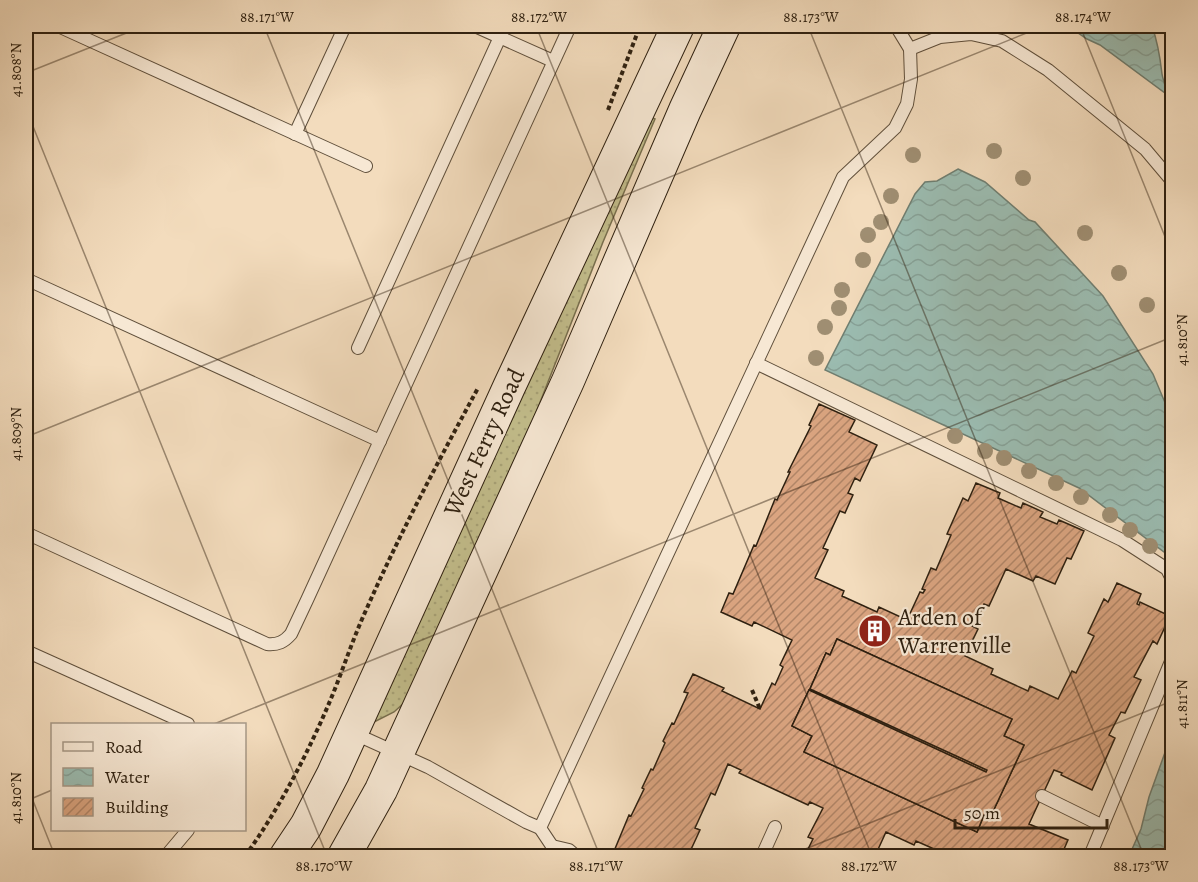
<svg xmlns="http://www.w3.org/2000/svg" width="1198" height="882" font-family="Alegreya,serif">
<defs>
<pattern id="grass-dots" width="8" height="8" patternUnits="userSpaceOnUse" patternTransform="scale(1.5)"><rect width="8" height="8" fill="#c3be8c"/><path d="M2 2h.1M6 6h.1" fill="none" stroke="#a8a378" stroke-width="1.8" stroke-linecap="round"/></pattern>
<pattern id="water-waves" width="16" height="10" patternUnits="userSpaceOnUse" patternTransform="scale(1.5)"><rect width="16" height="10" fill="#9bbcb1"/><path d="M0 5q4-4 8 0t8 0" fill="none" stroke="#86a197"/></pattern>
<pattern id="building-hatch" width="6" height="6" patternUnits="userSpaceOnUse" patternTransform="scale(1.5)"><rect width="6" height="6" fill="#daa480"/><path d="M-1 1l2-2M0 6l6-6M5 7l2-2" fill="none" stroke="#b18567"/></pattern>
</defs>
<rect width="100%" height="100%" fill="#f3dcbd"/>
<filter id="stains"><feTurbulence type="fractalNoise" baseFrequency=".00333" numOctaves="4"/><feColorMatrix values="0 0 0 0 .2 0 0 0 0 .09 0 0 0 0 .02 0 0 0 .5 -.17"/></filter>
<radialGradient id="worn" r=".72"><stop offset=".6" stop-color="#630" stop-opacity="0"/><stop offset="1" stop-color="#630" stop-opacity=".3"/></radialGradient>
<polygon fill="url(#grass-dots)" stroke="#786f4e" stroke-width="1.5" points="650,117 655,119 603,242 526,438 405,702 394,712 370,724"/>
<g fill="url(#water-waves)" stroke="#6f7e71" stroke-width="1.5">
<path d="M1068,26H1152C1158,43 1160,56 1162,74C1163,81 1167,87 1165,93L1100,45L1087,39Z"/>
<polygon points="958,169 985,182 1029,220 1035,222 1103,296 1153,374 1166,405 1172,414 1172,558 1079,488 825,370 915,194 925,182 937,181"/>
<polygon points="1172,733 1172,856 1129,856 1141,829 1149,797"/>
</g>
<g fill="url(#building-hatch)" stroke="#2e2010" stroke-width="1.5" fill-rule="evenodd">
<path d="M819,404L855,420L849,432L877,445L860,481L855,478L848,493L853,495L845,513L840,511L823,548L828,550L815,578L844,591L842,596L877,612L879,607L907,620L920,592L923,593L925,590L922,589L931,568L936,570L951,535L947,534L963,498L968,501L976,483L1000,493L998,498L1021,508L1023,503L1043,512L1040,517L1057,524L1059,520L1084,531L1071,559L1067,558L1055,584L1036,576L1033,581L1006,569L989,606L984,604L975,624H973L972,626L978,629L965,656L993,669L991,674L1028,691L1030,686L1058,699L1072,671L1076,673L1094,636L1088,633L1104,599L1108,602L1117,583L1141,594L1137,604L1139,605L1140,602L1170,616L1157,644L1153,641L1134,677L1141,680L1125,713L1121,712L1109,735L1115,738L1092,790L1061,775L1062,773L1054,770L1029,824L1068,840L1061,856H950L916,841L914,845L886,832L875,856H799L801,853L805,855L813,839L808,837L823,808L810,802L808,805L739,773L741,770L728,764L715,795L711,793L695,828L700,830L688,856H612L629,815L631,816L644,789L642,788L651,769L653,770L665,743L663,741L672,723L674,724L688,693L684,692L693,674L724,688L722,691L760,709L772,683L775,685L783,667L780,665L792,640L754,622L752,626L721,612L729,593L733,594L754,545L756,546L775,499L777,500L790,472H788L811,426L809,425ZM837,639L1012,719L1004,736L1024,745L990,818L984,815L977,832L804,752L812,736L792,726L809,690L986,772L987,770L810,689L826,653L830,655Z"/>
<polygon points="837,639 1012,719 1004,736 1024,745 990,818 984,815 977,832 804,752 812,736 792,726 809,690 986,772 987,770 810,689 826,653 830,655"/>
</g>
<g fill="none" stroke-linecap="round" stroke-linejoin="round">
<defs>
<g id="lane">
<polyline points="58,26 366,166"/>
<polyline points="475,26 553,61"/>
<polyline points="910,49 940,37 971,34 1002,41 1048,70 1145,149 1172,181"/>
<polyline points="295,134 345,26"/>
<polyline points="26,279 380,441"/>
<polyline points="358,348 505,26"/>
<polyline points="756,363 1122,540 1167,569 1172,579"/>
<path d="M26,533L267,644C278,645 284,642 291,634L307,600L570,26"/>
<polyline points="26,651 188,724"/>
<polyline points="353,733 428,767 526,822 540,828 843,177 895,128 907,104 911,79 910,49 896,26"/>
<polyline points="1042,796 1103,826"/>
<polyline points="540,828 552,846 554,856"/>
<polyline points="552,846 569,850 576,856"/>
<polyline points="166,856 188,830"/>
<polyline points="762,856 775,827"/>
<polyline points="1090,856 1172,659"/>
</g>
<g id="secondary">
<polyline points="286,856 306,826 333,774 509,387 678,26"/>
<polyline points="344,856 381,790 568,381 685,110 724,26"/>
</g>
</defs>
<use href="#lane" stroke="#5f4f3b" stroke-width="14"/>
<use href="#secondary" stroke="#2e2010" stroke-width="34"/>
<g stroke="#2e2010" stroke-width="4" stroke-dasharray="4.5 3" stroke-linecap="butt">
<polyline points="608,110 640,26"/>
<polyline points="752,690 760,709"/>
<path d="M245,856C278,811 308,753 330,701C343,670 353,638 367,608C400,533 439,460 478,388"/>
<polyline points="599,856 610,851 614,853"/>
</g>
<use href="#lane" stroke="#f7e8d4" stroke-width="12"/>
<use href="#secondary" stroke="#f7e8d4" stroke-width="32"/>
</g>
<g fill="#9f8e72">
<circle cx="994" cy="151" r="8"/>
<circle cx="913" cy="155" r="8"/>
<circle cx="1023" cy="178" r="8"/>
<circle cx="891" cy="196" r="8"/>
<circle cx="881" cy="222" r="8"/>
<circle cx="1085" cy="233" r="8"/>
<circle cx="868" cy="235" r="8"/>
<circle cx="863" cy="260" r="8"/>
<circle cx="1119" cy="273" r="8"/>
<circle cx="842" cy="290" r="8"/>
<circle cx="1147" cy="305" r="8"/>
<circle cx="839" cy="308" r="8"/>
<circle cx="825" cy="327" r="8"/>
<circle cx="816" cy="358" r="8"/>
<circle cx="955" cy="436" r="8"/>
<circle cx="985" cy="451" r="8"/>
<circle cx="1004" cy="458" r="8"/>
<circle cx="1029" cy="471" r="8"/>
<circle cx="1056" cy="483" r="8"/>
<circle cx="1081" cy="497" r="8"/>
<circle cx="1110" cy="515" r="8"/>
<circle cx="1130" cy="530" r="8"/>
<circle cx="1150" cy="546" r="8"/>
</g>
<path fill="none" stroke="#2e2010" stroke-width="1.5" stroke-opacity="0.45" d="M264,26L600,856M536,26L872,856M808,26L1144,856M1080,26L1172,254M26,73L144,26M26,109L327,856M26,437L1044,26M214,724L1172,337M26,783L55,856M26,801L52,790M788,856L1172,701"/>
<defs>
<symbol id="building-disc" viewBox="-11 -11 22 22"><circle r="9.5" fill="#8f2418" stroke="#f7e8d4"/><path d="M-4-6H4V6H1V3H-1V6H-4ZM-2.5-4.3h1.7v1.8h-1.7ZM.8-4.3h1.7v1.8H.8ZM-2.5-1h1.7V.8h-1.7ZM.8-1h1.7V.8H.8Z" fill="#fff"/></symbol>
</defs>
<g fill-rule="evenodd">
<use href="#building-disc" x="856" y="612" width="38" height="38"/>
</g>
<g text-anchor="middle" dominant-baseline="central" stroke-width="4.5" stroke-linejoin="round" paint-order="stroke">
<g font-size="24" fill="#2e2010" stroke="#f7e8d4">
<text transform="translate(484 442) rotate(-65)">West Ferry Road</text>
</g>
<g font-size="24" fill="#2e2010" stroke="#f7e8d4" text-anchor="start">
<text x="898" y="617">Arden of<tspan x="898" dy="28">Warrenville</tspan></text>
</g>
</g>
<rect width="1198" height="882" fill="none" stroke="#f3dcbd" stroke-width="66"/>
<rect x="51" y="723" width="195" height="108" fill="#f7e8d4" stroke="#a79886" stroke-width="1.5"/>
<rect x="63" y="742" width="30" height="9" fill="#f7e8d4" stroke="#a79886" stroke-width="1.5"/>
<text x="105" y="753" font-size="18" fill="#2e2010">Road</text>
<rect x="63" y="768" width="30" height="18" fill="url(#water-waves)" stroke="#a79886" stroke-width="1.5"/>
<text x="105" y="783" font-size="18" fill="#2e2010">Water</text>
<rect x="63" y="798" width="30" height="18" fill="url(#building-hatch)" stroke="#a79886" stroke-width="1.5"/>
<text x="105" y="813" font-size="18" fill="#2e2010">Building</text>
<path d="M955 819v9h152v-9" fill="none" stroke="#2e2010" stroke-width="3"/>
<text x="964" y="819" font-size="18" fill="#2e2010" stroke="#f7e8d4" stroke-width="4.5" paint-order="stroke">50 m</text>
<rect x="33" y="33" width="1132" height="816" fill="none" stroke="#2e2010" stroke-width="2"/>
<g font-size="15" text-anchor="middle" fill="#2e2010">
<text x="267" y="22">88.171°W</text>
<text x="539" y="22">88.172°W</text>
<text x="811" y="22">88.173°W</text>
<text x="1083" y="22">88.174°W</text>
<text transform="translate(16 70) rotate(-90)" y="5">41.808°N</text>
<text transform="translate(1182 340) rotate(-90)" y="5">41.810°N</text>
<text transform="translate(16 434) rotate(-90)" y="5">41.809°N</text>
<text transform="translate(1182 704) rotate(-90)" y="5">41.811°N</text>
<text transform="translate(16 798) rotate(-90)" y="5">41.810°N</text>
<text x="324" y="871">88.170°W</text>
<text x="596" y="871">88.171°W</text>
<text x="869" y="871">88.172°W</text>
<text x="1141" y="871">88.173°W</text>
</g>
<rect width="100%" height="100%" filter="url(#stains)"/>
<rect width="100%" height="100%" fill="url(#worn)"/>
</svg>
